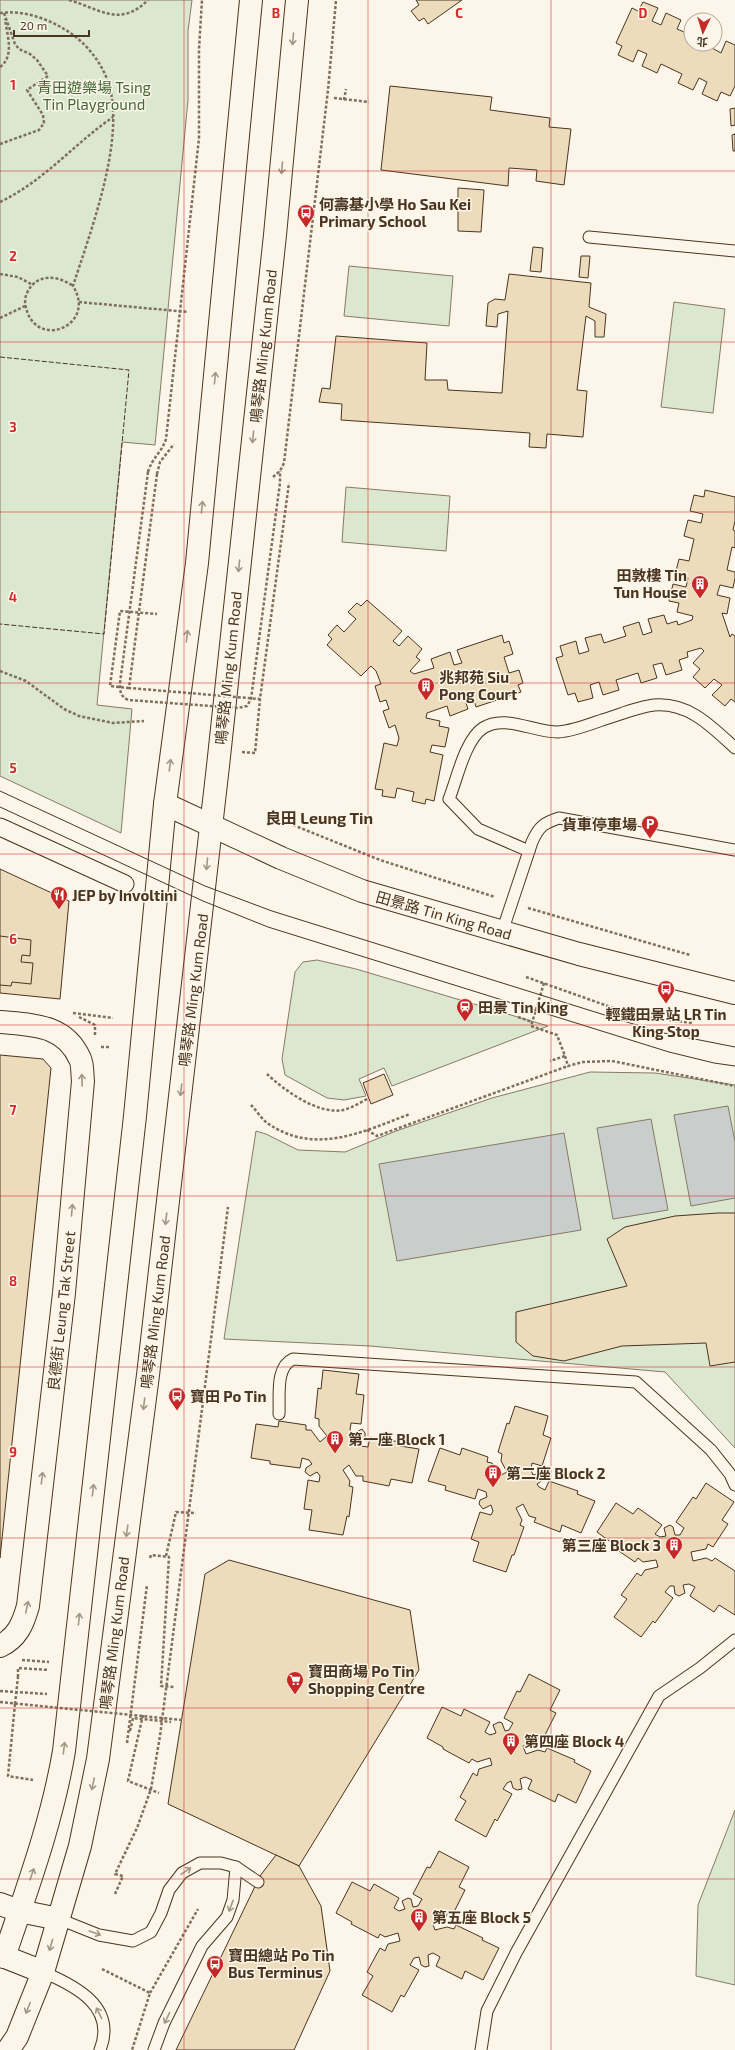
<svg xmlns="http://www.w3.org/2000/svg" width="735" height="2050" font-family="'Exo 2','Noto Sans TC',sans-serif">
<rect width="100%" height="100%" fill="#fbf6e9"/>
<g fill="#dce7d0" stroke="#887966">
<polygon points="0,0 192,0 188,31 188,100 155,445 122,442 97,705 132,709 121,833 0,776"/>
<polygon points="349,266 453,276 449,326 344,316"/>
<polygon points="674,302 725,309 713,413 661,407"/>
<polygon points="346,487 450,496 446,551 342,542"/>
<polygon points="317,960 356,969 548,1026 392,1086 384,1068 359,1079 366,1096 344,1100 327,1098 285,1075 282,1059 295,972 303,962"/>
<polygon points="590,1072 655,1073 735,1085 735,1448 665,1372 370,1346 224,1339 256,1131 266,1134 298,1150 345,1152 396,1131 492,1098"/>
<polygon points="735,1810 735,1985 696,1976 698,1905"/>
</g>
<g fill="#c9cecd" stroke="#887966">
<polygon points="728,1106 735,1142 735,1198 691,1206 674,1115"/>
<polygon points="651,1119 668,1210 613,1219 597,1128"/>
<polygon points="564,1133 581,1230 397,1261 379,1164"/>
</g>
<g fill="#ecdcbc" stroke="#4a3520">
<polygon points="416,0 462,0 428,24 424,18 419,21 411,11 419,5"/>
<polygon points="643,2 658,8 652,21 661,25 666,13 681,20 677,29 691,35 691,44 714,44 712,48 721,53 726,41 735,45 735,86 730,96 721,92 717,101 702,94 707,82 699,78 693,90 678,83 682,74 661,64 657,73 642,66 647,54 638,50 633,62 618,55 622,46 616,43 632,8 638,11"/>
<polygon points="390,86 492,97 490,110 550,118 549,127 571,129 564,185 536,181 537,170 509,168 508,186 381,170"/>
<polygon points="735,108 735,125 731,126 730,109"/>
<polygon points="735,134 735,151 733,151 732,135"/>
<polygon points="458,188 484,190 481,232 458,231"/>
<polygon points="533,247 543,248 541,272 530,271"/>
<polygon points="581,256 590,256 588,278 579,277"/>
<polygon points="509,274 591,283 589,307 606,314 604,337 595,337 595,321 586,316 577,390 587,391 583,437 547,434 546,448 529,447 530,433 341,420 342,404 319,402 322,388 330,389 336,336 427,343 425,380 447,380 448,390 502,393 508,311 498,314 497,327 486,326 488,303 495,299 505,300"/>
<polygon points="705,490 735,497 735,521 733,530 735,531 735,548 732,547 727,570 735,572 735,578 733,588 720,585 717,595 730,598 727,614 722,613 730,637 732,634 735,636 735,702 731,699 725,706 712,695 722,685 714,679 705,688 693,677 700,669 693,663 704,651 701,648 687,652 688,657 679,660 682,670 666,675 662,663 653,665 657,678 641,683 638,673 616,680 619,690 603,695 599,682 590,685 593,698 578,702 575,693 568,695 556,658 563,656 560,646 576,641 579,654 589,651 585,638 601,634 604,643 626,636 623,627 639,622 643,635 652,632 648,619 664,615 667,624 677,621 678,625 692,620 693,616 677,612 679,603 669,601 673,584 686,587 688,578 675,575 679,559 689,561 694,539 684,536 688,520 701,523 703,514 690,511 694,495 704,497"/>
<polygon points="367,600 402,631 393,641 399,646 408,636 422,649 416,657 420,660 410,671 414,674 434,668 431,659 450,652 454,665 462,663 457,650 502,635 504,643 509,641 513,654 504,657 509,673 519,670 523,683 518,685 521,692 476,707 472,694 464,697 468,709 450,716 447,706 427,713 426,718 440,721 439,726 449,728 445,747 432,745 430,752 443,755 434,801 426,799 425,804 412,801 414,792 397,788 395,798 382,796 383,790 375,789 384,743 397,746 399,738 395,725 389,728 383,711 389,709 386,700 380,702 375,686 381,684 376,671 371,666 361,676 327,645 332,639 328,635 337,625 344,632 356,619 348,612 357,603 361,606"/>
<polygon points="0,869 69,901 60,999 0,993"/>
<polygon points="0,936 31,940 30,956 22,955 21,962 33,963 31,984 12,982 11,986 0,985"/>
<polygon points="0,1055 43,1059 51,1068 0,1558"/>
<polygon points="384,1074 393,1095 371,1104 363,1083"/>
<polygon points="718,1213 735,1213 735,1362 710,1366 706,1343 622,1346 564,1361 533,1356 516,1342 516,1312 627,1286 607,1239 625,1227 675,1216"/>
<polygon points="323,1370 359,1374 356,1394 364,1395 361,1424 351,1423 350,1430 353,1434 362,1429 365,1433 365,1437 358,1442 361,1446 368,1447 370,1437 400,1442 400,1446 419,1449 412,1483 391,1479 389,1486 363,1481 363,1476 356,1476 349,1465 343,1470 350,1481 349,1486 353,1487 349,1517 347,1516 343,1535 309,1530 312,1510 304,1509 308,1480 319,1482 320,1476 317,1472 310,1476 305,1472 306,1468 312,1464 309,1460 302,1458 300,1468 270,1464 270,1461 251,1458 256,1424 278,1427 279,1421 306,1425 306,1430 311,1430 320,1442 327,1436 319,1426 319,1419 315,1418 318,1388 321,1389"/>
<polygon points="515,1406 548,1416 543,1435 551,1438 542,1466 532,1463 531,1470 533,1475 543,1472 545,1476 543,1480 537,1484 539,1487 545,1490 549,1481 578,1491 577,1494 595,1501 581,1533 562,1525 560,1532 534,1522 536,1518 529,1516 523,1504 516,1508 522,1520 520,1525 524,1527 514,1555 512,1555 506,1572 473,1561 479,1542 471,1539 480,1512 491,1515 493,1511 491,1505 483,1509 479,1504 480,1500 487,1497 486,1492 478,1489 475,1499 445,1490 446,1486 428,1481 440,1448 460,1455 462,1448 488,1457 487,1462 492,1463 499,1476 507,1472 501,1461 502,1454 498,1452 507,1423 509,1424"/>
<polygon points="706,1483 734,1502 722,1520 728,1524 713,1547 708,1544 706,1549 691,1552 693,1561 706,1558 712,1561 715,1558 735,1571 735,1615 719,1605 714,1612 690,1596 695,1587 689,1584 683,1585 685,1593 679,1596 675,1594 674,1586 670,1586 665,1592 673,1598 655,1623 653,1621 641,1637 614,1617 627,1599 621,1595 637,1573 641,1576 645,1570 658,1567 656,1560 643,1562 638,1558 635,1562 610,1545 612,1543 597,1532 616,1503 633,1514 638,1508 662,1525 655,1534 660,1537 666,1536 664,1528 670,1525 673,1527 675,1535 680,1535 684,1528 676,1522 693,1497 696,1499"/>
<polygon points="229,1560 410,1610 419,1670 299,1866 168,1804 205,1574"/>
<polygon points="529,1674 560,1690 550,1710 556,1713 544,1737 539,1735 537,1741 523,1746 526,1754 538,1750 545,1752 547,1748 575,1760 574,1762 591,1771 576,1803 558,1794 555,1802 528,1789 532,1780 525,1777 520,1779 522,1789 517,1790 513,1788 511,1781 507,1783 503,1789 512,1794 497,1821 495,1819 486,1837 455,1820 466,1801 460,1797 473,1773 477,1776 479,1769 492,1765 490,1758 477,1762 472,1759 469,1763 443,1749 443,1747 427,1738 442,1707 461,1716 464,1709 490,1722 485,1732 490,1735 496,1733 493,1725 499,1722 502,1723 505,1731 509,1730 513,1723 504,1718 517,1691 520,1692"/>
<polygon points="439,1851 469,1867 459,1887 465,1890 453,1914 448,1912 446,1917 432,1922 435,1930 447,1927 454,1929 456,1925 483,1938 482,1940 499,1948 483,1980 465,1971 462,1979 436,1966 440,1957 433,1953 428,1955 429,1966 425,1967 421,1965 419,1957 414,1958 410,1965 419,1970 404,1997 401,1995 392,2012 362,1995 373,1976 367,1972 380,1948 385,1951 388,1944 400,1941 398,1933 385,1937 380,1934 378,1938 351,1924 352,1922 336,1913 352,1882 370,1891 374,1884 399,1898 394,1908 399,1911 405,1909 402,1901 408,1898 411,1899 413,1907 418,1906 422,1899 413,1894 427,1867 430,1868"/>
<polygon points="276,1855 299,1866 321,1906 330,1971 294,2050 176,2050 260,1876"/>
</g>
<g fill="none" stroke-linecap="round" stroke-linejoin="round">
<defs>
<g id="service">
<polyline points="589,237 735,251"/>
<path d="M529,851L478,829L449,799C457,779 465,740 483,728C505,714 533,732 558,732C573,731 588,725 602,720C619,715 637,707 654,705C689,702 712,727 735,748"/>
<path d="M502,932L532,842C539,826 544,823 559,818L735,850"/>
<path d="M279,1414C280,1396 275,1367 293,1359L636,1382L711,1450L730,1474L735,1485"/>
<polyline points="59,1919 99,1935 133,1941 151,1932 161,1913 169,1890 182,1873 200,1863 221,1863 236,1867 258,1882"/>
<path d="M43,1972C76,1986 117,2007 100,2050"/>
<polyline points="154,2050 164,2023 202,1946 227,1917 233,1900 236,1867"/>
<polyline points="481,2050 487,2011 516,1953 659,1696 700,1668 735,1640"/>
</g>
<polyline id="pedestrian" points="0,827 125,884"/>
<path id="minor" d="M0,1022C32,1025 65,1024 80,1059C83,1065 82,1074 83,1081L64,1293L28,1606C23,1624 17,1638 0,1646"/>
<g id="tertiary">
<polyline points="165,804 281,858 362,891 579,954 735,993"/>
<polyline points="8,2050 17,2037 43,1972"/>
</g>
<g id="secondary">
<polyline points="0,1904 19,1911 59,1919"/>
<polyline points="0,1955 43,1972 80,1846 98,1759 148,1375 218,766 275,235 297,0"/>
<path d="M4,1957C27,1889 52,1822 64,1751L135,1116L165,804L197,563L251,0"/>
</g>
</defs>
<use href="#service" stroke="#4a3520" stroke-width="13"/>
<use href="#pedestrian" stroke="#4a3520" stroke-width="19"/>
<use href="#minor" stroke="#4a3520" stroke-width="24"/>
<use href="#tertiary" stroke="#4a3520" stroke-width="24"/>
<use href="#secondary" stroke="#4a3520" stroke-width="24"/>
<g stroke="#7f6f5c" stroke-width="2.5" stroke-dasharray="3 2" stroke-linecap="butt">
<path d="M69,0C100,9 120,28 148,0"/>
<path d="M0,13C22,10 46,18 64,29C87,42 106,67 111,93C122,149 90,233 73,286C97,325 39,349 27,311C25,306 24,299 27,293C36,273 58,275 73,286"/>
<path d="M0,67C15,56 7,35 5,19"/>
<polyline points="334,98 369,102"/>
<polyline points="344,100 346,89"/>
<polyline points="0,144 39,130 44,123 43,115 27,90 48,76 37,60 30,54 19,49 15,44 4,13"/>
<path d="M0,202C44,181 74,144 113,117"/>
<polyline points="0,274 18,277 33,285"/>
<polyline points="79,302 188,312"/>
<polyline points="0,318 25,306"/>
<path d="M148,472C152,458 162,452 166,439L199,138V49L202,0"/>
<polyline points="157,474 160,462 174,444"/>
<polyline points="273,477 280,471 284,463 328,90 336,0"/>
<polyline points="0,671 26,681 64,709 79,716 113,723 144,721"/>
<polyline points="129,688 110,686 120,611 157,614"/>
<polyline points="242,752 255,753 260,699"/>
<polyline points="293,825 380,860 495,897"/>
<polyline points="528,908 690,955"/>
<polyline points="526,977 636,1016 693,1023"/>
<polyline points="544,983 531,1026 557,1035 565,1056 550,1061"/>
<polyline points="73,1013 113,1018"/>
<polyline points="79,1017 95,1025 95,1036"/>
<polyline points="518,1017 532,1022"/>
<polyline points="101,1047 110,1047"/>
<polyline points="565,1056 568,1066 583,1062 612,1061 735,1086"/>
<path d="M267,1074C284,1090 318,1115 343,1110C352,1108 361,1102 369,1098"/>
<path d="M251,1105C256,1110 261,1118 267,1123C315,1156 362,1132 410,1114"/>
<polyline points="367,1130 377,1136 568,1066"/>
<polyline points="166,1556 176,1512 196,1513"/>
<polyline points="150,1558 151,1555 169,1557 161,1686 175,1687"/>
<polyline points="22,1660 49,1662"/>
<polyline points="18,1677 18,1668 49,1670"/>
<polyline points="0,1691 47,1694"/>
<polyline points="15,1704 8,1776 33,1780"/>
<polyline points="143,1715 128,1781 159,1793"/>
<polyline points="130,1731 133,1718 171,1722"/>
<polyline points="127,1743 147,1585"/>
<polyline points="115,1894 123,1876 115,1874 137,1828 151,1789 160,1736 228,1207"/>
<polyline points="102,1969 150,1993 132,2050"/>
<polyline points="150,1993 198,1909"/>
</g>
<use href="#service" stroke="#fbf6e9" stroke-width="11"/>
<use href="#pedestrian" stroke="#fbf6e9" stroke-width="17"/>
<use href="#minor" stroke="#fbf6e9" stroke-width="22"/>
<use href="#tertiary" stroke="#fbf6e9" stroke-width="22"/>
<use href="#secondary" stroke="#fbf6e9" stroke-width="22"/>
<g stroke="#4a3520" stroke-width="1">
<polyline points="0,791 205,886 272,911 659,1032 735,1047"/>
<polyline points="0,807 203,901 268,927 669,1052 714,1063 735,1066"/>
</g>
<g stroke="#7f6f5c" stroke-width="2.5" stroke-dasharray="3 2" stroke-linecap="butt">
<path d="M148,472L120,683C120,691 120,696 128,700L238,708L247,706L251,699L280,483V471"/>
<polyline points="157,474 129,688 260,699 289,483"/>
<polyline points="0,1702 182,1720"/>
<polyline points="15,1704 18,1677"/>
</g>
<polyline stroke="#4a3520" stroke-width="1" stroke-dasharray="5 2" stroke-linecap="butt" points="0,357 129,370 104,634 0,624"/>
</g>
<defs><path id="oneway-shaft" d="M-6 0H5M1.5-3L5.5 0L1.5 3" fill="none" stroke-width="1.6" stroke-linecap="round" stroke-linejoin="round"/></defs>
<g stroke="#a29684">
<use href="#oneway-shaft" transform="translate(293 39) rotate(95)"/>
<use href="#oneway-shaft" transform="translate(282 168) rotate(95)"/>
<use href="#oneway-shaft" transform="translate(215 378) rotate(-84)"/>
<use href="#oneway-shaft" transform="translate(253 437) rotate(96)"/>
<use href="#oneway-shaft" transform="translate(202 507) rotate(-84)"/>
<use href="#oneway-shaft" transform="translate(239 566) rotate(96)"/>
<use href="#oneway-shaft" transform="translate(187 636) rotate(-83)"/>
<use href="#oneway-shaft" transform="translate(170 765) rotate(-83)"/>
<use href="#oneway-shaft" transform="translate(207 864) rotate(95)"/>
<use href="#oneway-shaft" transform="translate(82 1080) rotate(-92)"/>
<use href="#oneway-shaft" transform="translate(181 1090) rotate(97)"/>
<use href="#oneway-shaft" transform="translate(72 1210) rotate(-85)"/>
<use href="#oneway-shaft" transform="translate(166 1219) rotate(97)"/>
<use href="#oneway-shaft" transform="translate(144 1404) rotate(97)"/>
<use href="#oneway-shaft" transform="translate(42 1478) rotate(-83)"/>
<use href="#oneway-shaft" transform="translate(93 1490) rotate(-84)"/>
<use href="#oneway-shaft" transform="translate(127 1531) rotate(98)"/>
<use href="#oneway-shaft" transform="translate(27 1607) rotate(-78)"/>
<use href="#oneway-shaft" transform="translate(79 1619) rotate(-84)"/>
<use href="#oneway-shaft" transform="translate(64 1748) rotate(-83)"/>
<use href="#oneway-shaft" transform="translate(93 1784) rotate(102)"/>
<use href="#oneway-shaft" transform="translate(186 1871) rotate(-34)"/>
<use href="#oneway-shaft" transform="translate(32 1874) rotate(-71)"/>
<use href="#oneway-shaft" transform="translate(231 1906) rotate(110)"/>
<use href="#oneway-shaft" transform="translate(95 1933) rotate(20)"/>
<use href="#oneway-shaft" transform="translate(51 1945) rotate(106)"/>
<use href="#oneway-shaft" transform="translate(28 2008) rotate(112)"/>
<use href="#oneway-shaft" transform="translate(99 2013) rotate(-117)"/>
<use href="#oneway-shaft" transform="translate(167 2018) rotate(116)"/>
</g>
<path fill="none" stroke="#d62828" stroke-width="1" stroke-opacity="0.55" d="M184,0V2050M368,0V2050M551,0V2050M0,171H735M0,342H735M0,512H735M0,683H735M0,854H735M0,1025H735M0,1196H735M0,1367H735M0,1538H735M0,1708H735M0,1879H735"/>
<defs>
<symbol id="bus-pin" viewBox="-11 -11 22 30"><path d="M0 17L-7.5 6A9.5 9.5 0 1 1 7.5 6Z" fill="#c62828" stroke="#fbf6e9"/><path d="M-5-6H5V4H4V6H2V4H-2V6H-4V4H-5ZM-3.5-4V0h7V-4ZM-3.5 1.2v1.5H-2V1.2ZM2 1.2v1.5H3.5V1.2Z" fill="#fff"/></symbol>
<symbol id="building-pin" viewBox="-11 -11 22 30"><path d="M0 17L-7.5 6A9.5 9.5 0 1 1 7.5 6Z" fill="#c62828" stroke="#fbf6e9"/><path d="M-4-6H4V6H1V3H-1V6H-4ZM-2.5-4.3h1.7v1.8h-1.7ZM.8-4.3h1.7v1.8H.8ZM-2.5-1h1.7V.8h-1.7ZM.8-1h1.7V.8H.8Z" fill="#fff"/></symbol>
<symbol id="parking-pin" viewBox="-11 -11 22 30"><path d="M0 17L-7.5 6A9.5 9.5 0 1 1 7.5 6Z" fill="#c62828" stroke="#fbf6e9"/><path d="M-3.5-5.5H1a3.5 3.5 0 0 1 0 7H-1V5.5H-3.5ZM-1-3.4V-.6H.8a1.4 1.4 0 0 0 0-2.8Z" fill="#fff"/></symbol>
<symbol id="restaurant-pin" viewBox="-11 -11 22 30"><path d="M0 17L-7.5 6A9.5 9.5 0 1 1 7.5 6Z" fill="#c62828" stroke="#fbf6e9"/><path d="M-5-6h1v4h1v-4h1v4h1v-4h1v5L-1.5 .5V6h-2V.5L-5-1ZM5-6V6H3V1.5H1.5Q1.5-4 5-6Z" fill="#fff"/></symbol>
<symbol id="station-pin" viewBox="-11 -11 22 30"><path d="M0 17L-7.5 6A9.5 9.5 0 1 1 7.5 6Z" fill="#c62828" stroke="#fbf6e9"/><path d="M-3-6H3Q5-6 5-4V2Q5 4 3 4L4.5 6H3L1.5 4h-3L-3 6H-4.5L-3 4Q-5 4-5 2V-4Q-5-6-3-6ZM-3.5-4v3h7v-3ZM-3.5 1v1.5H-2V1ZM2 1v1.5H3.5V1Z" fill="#fff"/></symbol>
<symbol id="supermarket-pin" viewBox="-11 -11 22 30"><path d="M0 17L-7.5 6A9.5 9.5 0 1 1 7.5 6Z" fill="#c62828" stroke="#fbf6e9"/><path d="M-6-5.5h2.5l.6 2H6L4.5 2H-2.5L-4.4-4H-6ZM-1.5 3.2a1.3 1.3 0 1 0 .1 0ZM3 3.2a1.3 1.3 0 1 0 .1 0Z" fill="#fff"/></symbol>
</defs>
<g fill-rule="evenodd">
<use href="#bus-pin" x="296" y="203" width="20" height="27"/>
<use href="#building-pin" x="690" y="574" width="20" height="27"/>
<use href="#building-pin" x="416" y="676" width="20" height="27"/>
<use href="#parking-pin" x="640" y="814" width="20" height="27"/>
<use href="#restaurant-pin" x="49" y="885" width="20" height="27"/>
<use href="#bus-pin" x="656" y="979" width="20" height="27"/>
<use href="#station-pin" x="455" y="997" width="20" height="27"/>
<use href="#bus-pin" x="167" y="1386" width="20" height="27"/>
<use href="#building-pin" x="325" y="1429" width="20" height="27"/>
<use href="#building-pin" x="483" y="1463" width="20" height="27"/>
<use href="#building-pin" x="664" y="1535" width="20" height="27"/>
<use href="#supermarket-pin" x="285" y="1670" width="20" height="27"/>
<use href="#building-pin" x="501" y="1731" width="20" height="27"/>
<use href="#building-pin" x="409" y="1907" width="20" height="27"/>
<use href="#bus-pin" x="205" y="1954" width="20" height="27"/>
</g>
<g text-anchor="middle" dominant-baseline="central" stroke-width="3" stroke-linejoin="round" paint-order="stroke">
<g font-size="15" fill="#436837" stroke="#fbf6e9">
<text x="94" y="87">青田遊樂場 Tsing<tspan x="94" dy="17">Tin Playground</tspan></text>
</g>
<g font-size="15" font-weight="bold" fill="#4a3520" stroke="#fbf6e9" text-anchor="start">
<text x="319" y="204">何壽基小學 Ho Sau Kei<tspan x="319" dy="17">Primary School</tspan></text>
<text x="687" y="575" text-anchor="end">田敦樓 Tin<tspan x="687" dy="17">Tun House</tspan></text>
<text x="439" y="677">兆邦苑 Siu<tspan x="439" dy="17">Pong Court</tspan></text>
<text x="637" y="824" text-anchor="end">貨車停車場</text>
<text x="72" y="895">JEP by Involtini</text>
<text x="478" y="1007">田景 Tin King</text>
<text x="666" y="1014" text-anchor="middle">輕鐵田景站 LR Tin<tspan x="666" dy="17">King Stop</tspan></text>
<text x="190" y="1396">寶田 Po Tin</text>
<text x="348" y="1439">第一座 Block 1</text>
<text x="506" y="1473">第二座 Block 2</text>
<text x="661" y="1545" text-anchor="end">第三座 Block 3</text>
<text x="308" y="1671">寶田商場 Po Tin<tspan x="308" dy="17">Shopping Centre</tspan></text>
<text x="524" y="1741">第四座 Block 4</text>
<text x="432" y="1917">第五座 Block 5</text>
<text x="228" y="1955">寶田總站 Po Tin<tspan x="228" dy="17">Bus Terminus</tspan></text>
</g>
<g font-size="15" fill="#4a3520" stroke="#fbf6e9">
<text transform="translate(263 346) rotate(-84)">鳴琴路 Ming Kum Road</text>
<text transform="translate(228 668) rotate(-84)">鳴琴路 Ming Kum Road</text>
<text transform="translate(444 915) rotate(16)">田景路 Tin King Road</text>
<text transform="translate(193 990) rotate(-83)">鳴琴路 Ming Kum Road</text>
<text transform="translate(61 1311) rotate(-84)">良德街 Leung Tak Street</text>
<text transform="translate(155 1312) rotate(-83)">鳴琴路 Ming Kum Road</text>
<text transform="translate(114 1633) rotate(-83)">鳴琴路 Ming Kum Road</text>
</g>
<g font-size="16" font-weight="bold" fill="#4a3520" stroke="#fbf6e9">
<text x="319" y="817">良田 Leung Tin</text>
</g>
</g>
<g font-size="13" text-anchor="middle" font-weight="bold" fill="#d62828" stroke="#fbf6e9" stroke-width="3" stroke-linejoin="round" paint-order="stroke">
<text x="276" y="18">B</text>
<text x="459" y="18">C</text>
<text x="643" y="18">D</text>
<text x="13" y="90">1</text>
<text x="13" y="261">2</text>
<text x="13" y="432">3</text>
<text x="13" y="602">4</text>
<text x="13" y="773">5</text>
<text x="13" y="944">6</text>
<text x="13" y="1115">7</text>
<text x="13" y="1286">8</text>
<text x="13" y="1457">9</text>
</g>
<g transform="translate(703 32) rotate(184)"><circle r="19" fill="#fbf6e9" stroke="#b4a999"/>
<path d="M0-3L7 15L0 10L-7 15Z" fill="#c62828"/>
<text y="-6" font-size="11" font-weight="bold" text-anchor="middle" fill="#4a3520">北</text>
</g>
<path d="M14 30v6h75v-6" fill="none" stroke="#4a3520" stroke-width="2"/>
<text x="20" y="30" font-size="12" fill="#4a3520" stroke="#fbf6e9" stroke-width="3" paint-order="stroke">20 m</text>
</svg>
